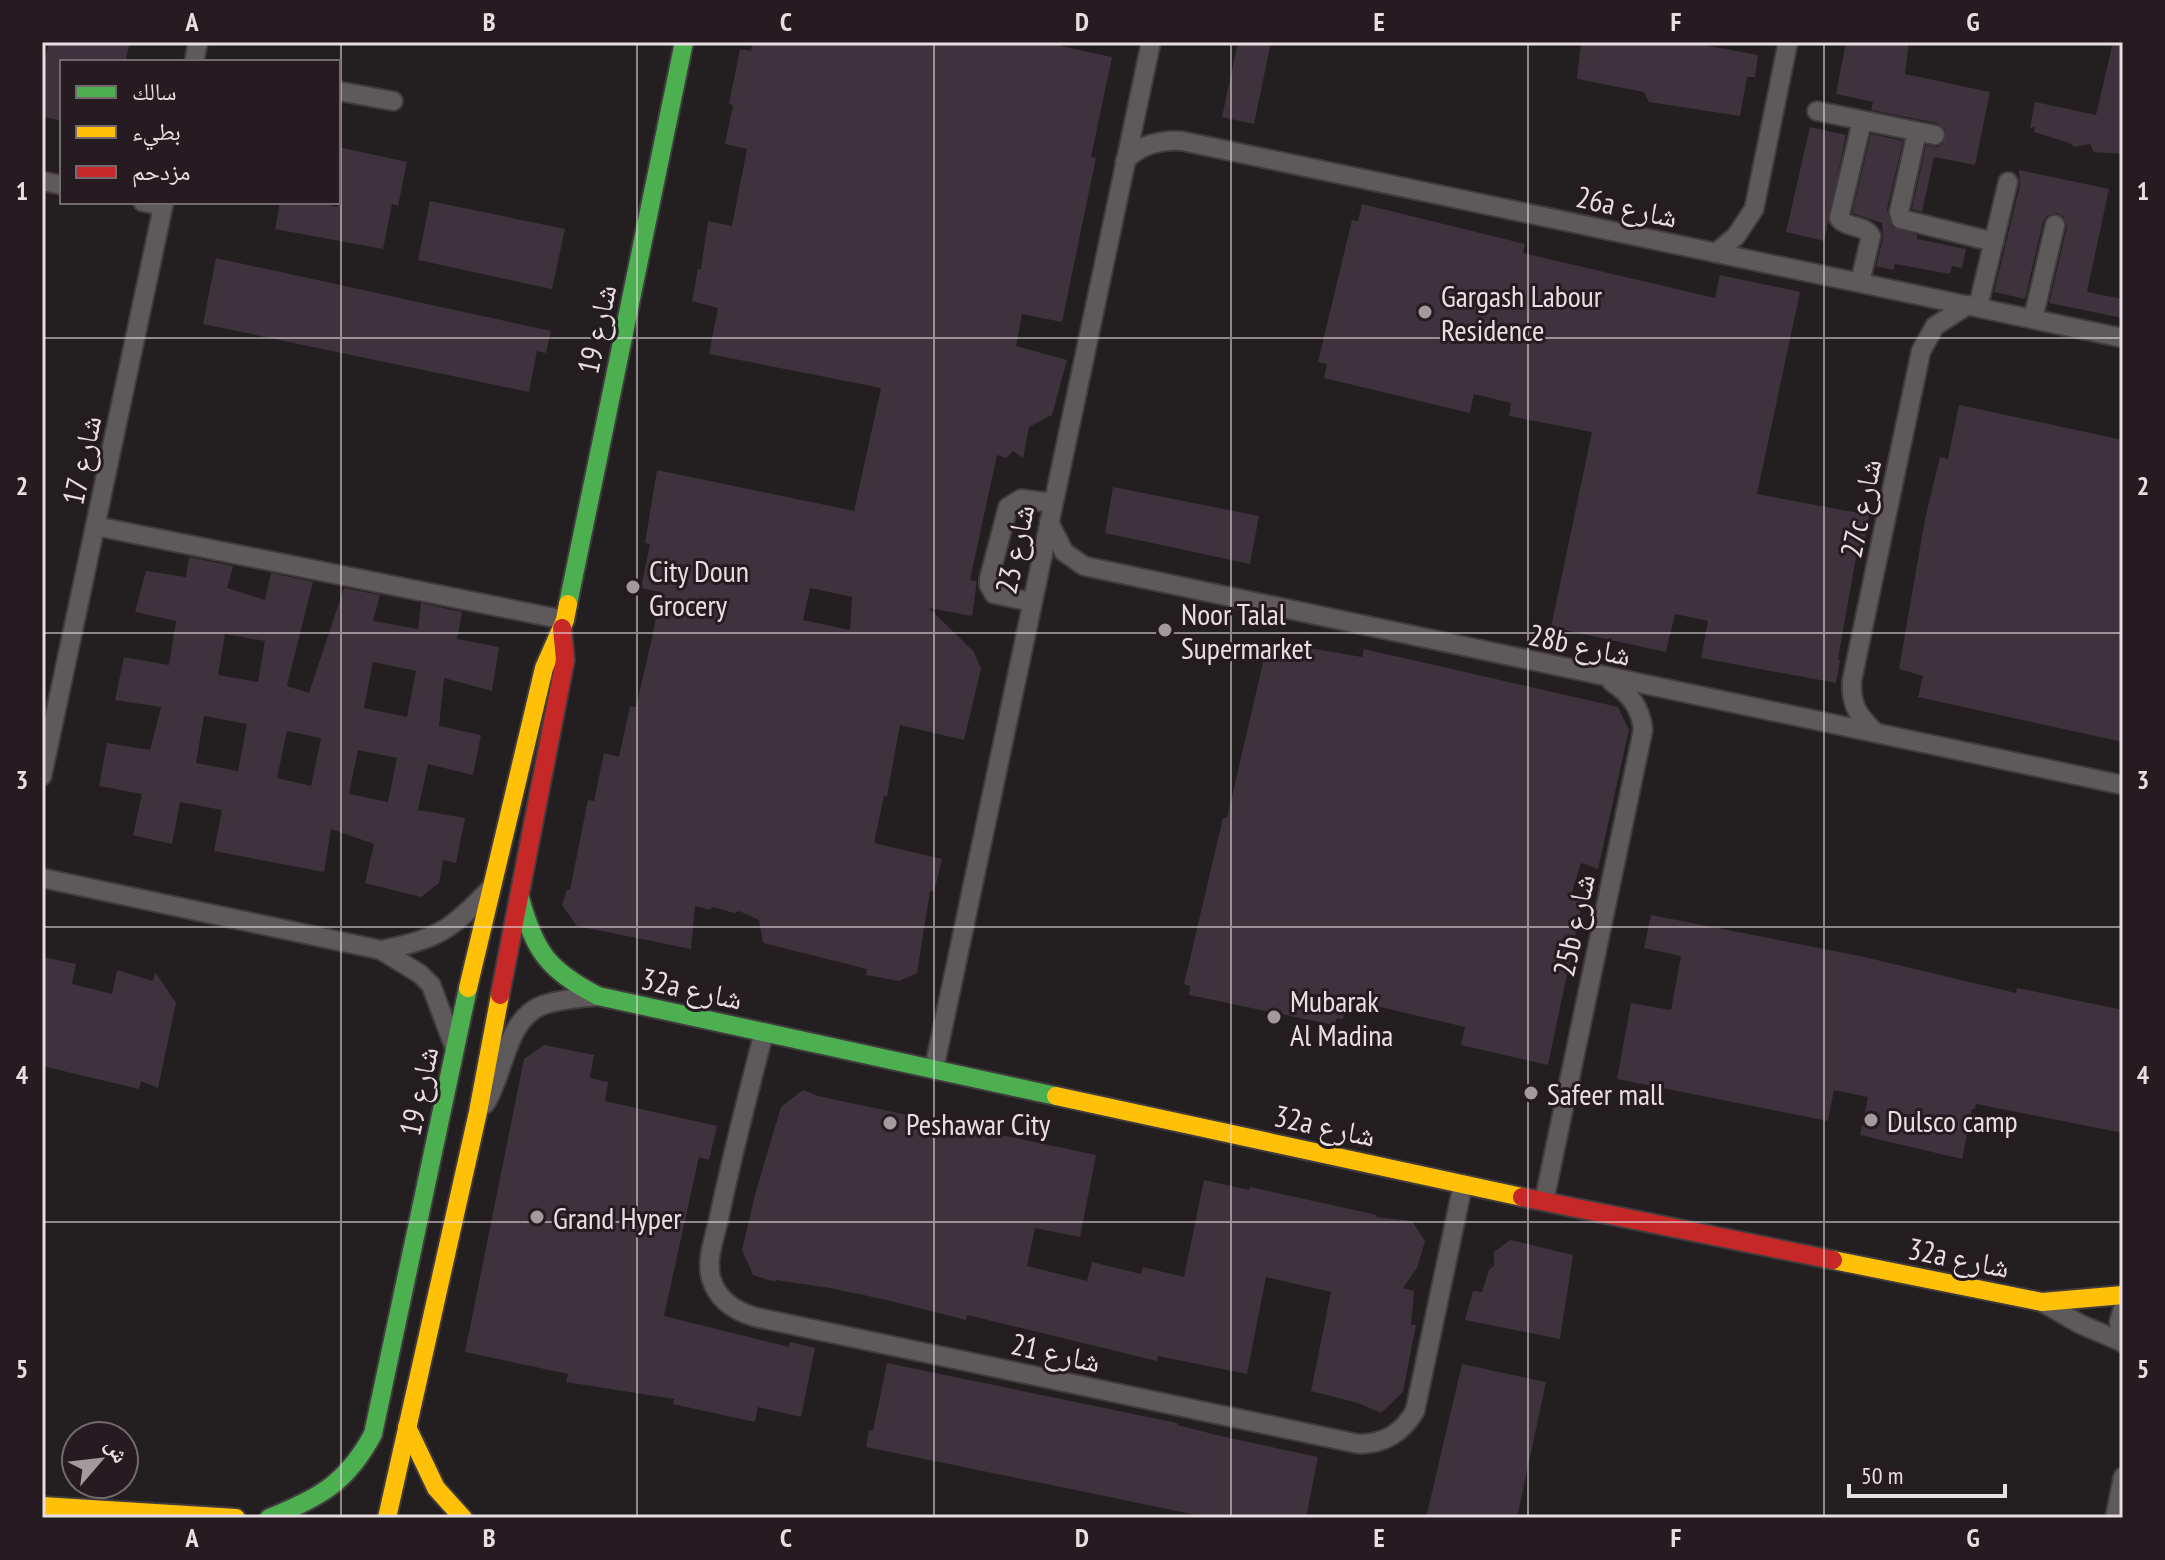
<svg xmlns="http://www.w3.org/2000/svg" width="2165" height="1560" font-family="'PT Sans Narrow','Noto Naskh Arabic',sans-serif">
<rect width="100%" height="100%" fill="#231e20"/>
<g fill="#3e333c" fill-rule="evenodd">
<polygon points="49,42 130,42 125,62 62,62 62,121 42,116 42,70"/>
<path d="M753,42H1062L1061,46L1112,57L1091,157L1096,158L1062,322L1022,314L1016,346L1067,360L1052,415L1029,427L1023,458L1013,451L1006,458L997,455L970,580L977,581L972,616L929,608L974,652L981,669L964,740L900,725L887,796H884L874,843L942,859L934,892L930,891L917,973L899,981L866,975L867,969L763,943L759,920L739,911L734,913L713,907L710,910L695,906L691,949L577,926L562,905L567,889L570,890L588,800L594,801L604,753L619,757L630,706L636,707L652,638L661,592L641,588L650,544L645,543L657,470L854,511L881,388L709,354L718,308L692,301L698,269H701L708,221L732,226L747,149L725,144L733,105L729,104L740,49L751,51ZM810,588L852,597L850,630L803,620Z"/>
<polygon points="1238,42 1271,42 1254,124 1222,117"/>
<polygon points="1581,42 1687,42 1758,55 1755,77 1747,77 1740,116 1649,102 1644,92 1577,79"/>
<polygon points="1846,42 1909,42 1905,74 1990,92 1975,165 1934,157 1922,212 1912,209 1926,145 1938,147 1943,143 1946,130 1937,123 1871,110 1873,102 1836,94"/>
<polygon points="2113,42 2123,42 2123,154 2094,152 2090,144 2073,147 2072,144 2034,132 2035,127 2030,128 2035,102 2096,115"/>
<polygon points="1810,127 1846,135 1824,241 1786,232"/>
<polygon points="1871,134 1903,141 1887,209 1892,227 1917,235 1917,239 1966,249 1962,268 1952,266 1950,274 1895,264 1893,270 1876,266 1883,239 1882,223 1852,213"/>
<polygon points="338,147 407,162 398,206 392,204 383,249 275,229 280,202 313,202 338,207"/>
<polygon points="2019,170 2109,189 2087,292 2123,299 2123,318 2049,303 2067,227 2064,217 2057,213 2047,216 2043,222 2025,299 1994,292 2020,185"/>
<polygon points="430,201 565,229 552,289 418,260"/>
<polygon points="1362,204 1525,244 1523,253 1715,298 1720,275 1800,292 1757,494 1869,515 1863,547 1858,546 1838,659 1840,660 1836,683 1701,658 1708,621 1675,614 1666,652 1551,627 1592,432 1509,416 1511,403 1474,394 1470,413 1324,378 1327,364 1318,362 1352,220 1358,221"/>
<polygon points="216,258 551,331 546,353 537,351 529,392 203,324"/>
<polygon points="1959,405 2123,440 2123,742 1918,697 1923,676 1899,669 1925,519 1940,457 1948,459"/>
<polygon points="1113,487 1259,516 1250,564 1105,533"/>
<path d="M189,557L233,566L227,588L265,600L271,573L313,582L287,686L309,693L344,588L380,595L373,621L418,629L421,603L462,612L457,639L499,647L492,691L444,678L439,726L481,735L473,775L428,764L418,810L465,818L456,863L443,860L439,883L421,897L365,883L374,844L331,829L324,872L214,851L222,810L180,802L172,844L133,835L142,794L99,786L107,743L150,750L161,707L115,700L124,657L169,665L176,621L135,612L146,571L186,577ZM225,634L265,641L258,682L218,675ZM373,662L416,671L407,717L364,708ZM204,716L247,724L238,771L196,763ZM287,731L321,738L311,786L277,778ZM358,750L397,758L388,802L349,794Z"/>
<polygon points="1268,641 1362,657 1364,649 1618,707 1629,730 1598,869 1581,863 1571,895 1583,898 1548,1065 1461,1045 1465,1027 1347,999 1343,1019 1337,1018 1334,1025 1189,995 1190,986 1184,984 1223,818 1227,818"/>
<polygon points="1651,915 1860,956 2016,993 2017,988 2123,1010 2123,1133 1976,1104 1975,1109 1972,1109 1962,1159 1860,1135 1868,1097 1834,1090 1828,1121 1617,1079 1631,1003 1671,1010 1681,956 1644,948"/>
<polygon points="42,957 76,964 72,984 112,994 117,970 153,981 155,972 176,1003 158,1088 141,1081 139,1089 42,1066"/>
<polygon points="544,1045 594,1055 590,1078 608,1082 605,1101 717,1126 709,1160 699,1157 664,1316 789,1347 790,1342 815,1348 801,1417 758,1407 755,1422 673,1404 674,1399 566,1382 568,1374 465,1352 524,1059"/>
<polygon points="803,1090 818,1096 1096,1155 1080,1237 1035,1228 1027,1266 1087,1281 1092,1262 1141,1274 1143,1267 1184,1277 1204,1180 1249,1190 1250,1187 1377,1215 1376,1217 1412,1221 1425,1241 1417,1268 1403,1288 1414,1291 1411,1325 1416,1325 1403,1392 1381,1413 1358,1403 1311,1391 1331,1292 1266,1277 1247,1374 1158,1356 1157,1361 967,1315 966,1320 882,1299 830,1288 776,1280 775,1282 753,1275 742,1250 756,1191 781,1107"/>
<polygon points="1510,1240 1573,1255 1560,1339 1465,1320 1473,1291 1482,1292 1489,1270 1494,1266 1494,1252"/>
<polygon points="887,1363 1177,1423 1177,1425 1225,1437 1318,1457 1306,1518 1211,1518 866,1447 869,1430 873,1431"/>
<polygon points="1462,1364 1546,1382 1517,1518 1426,1518"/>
</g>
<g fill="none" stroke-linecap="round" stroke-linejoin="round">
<defs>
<g id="street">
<polyline points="194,62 198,42"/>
<polyline points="338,91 393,101"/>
<polyline points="1817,111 1935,135"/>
<polyline points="1917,132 1899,212 1901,219 1994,242"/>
<path d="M1125,161C1140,144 1160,140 1182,141L2123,338"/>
<polyline points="42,181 62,185"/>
<polyline points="143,202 163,206"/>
<polyline points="1716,253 1736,236 1754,209 1788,42"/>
<path d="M1860,282L1871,236C1864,224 1847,229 1839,218L1862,121"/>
<polyline points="1978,307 2008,182"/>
<polyline points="2033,319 2055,225"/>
<polyline points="1049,522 1064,552 1084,566 2123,785"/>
<polyline points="95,526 565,620"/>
<polyline points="1032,602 994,594 989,585 989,579 1008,507 1021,499 1053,503"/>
<path d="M1876,733C1859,717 1850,705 1852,680L1921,351L1935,326L1968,305"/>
<polyline points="42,776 164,202"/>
<polyline points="42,878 381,950 420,974 431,985 454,1046"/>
<path d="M381,950C437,940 450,930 490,889"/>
<path d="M764,1032C748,1094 732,1155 719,1218C715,1236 706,1259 711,1278C717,1300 735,1311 755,1317L1359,1444C1385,1444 1402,1433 1415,1411L1463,1184"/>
<polyline points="934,1069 1151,42"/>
<path d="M485,1104C505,1074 505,1019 543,1005C560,999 581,998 598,996"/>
<path d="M1544,1201L1643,730C1641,708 1630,694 1612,682"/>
<polyline points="2042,1302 2080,1324 2122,1342"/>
<polyline points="2123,1309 2119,1322 2123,1343"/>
<polyline points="2115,1518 2123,1477"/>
</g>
<g id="fast">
<polyline points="568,604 684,42"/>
<path d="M520,898C535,952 548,970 598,996L1056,1096"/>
<path d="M269,1518C319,1498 347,1483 373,1434L468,988"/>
</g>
<g id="slow">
<polyline points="468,988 544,668 565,620 568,604"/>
<polyline points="1056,1096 1522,1197"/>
<polyline points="1833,1260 2042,1302 2123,1295"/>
<polyline points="407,1427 436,1488 463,1518"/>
<polyline points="42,1506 236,1518"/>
<polyline points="387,1518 478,1112 500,995"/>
</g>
<g id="jam">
<polyline points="500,995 565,660 562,628"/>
<polyline points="1522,1197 1833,1260"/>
</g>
</defs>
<use href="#street" stroke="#403b3d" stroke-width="22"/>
<use href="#fast" stroke="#403b3d" stroke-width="22"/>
<use href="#slow" stroke="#403b3d" stroke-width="22"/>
<use href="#jam" stroke="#403b3d" stroke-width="22"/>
<use href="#street" stroke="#5e595b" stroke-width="18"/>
<use href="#fast" stroke="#4caf50" stroke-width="18"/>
<use href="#slow" stroke="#ffc107" stroke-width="18"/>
<use href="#jam" stroke="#c62828" stroke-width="18"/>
</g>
<path fill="none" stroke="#e7dfe2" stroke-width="2" stroke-opacity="0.55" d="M341,42V1518M637,42V1518M934,42V1518M1231,42V1518M1528,42V1518M1824,42V1518M42,338H2123M42,633H2123M42,927H2123M42,1222H2123"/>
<g fill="#a29b9e" stroke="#261b20" stroke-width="3">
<circle cx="1425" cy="312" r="8"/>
<circle cx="633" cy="587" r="8"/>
<circle cx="1165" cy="630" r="8"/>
<circle cx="1274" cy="1017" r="8"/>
<circle cx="1531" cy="1093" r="8"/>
<circle cx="1871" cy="1120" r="8"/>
<circle cx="890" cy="1123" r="8"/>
<circle cx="537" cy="1217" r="8"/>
</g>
<g text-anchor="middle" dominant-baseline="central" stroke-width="6" stroke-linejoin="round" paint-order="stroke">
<g font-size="30" fill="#e7dfe2" stroke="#261b20">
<text transform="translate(1627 206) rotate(12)">26a شارع</text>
<text transform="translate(596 329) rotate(-78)">شارع 19</text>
<text transform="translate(81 460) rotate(-78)">شارع 17</text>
<text transform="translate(1860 508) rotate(-78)">27c شارع</text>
<text transform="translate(1014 549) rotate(-78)">شارع 23</text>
<text transform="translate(1580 644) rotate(12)">28b شارع</text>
<text transform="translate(1573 925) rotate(-78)">25b شارع</text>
<text transform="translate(692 988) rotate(12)">32a شارع</text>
<text transform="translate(418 1091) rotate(-78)">شارع 19</text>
<text transform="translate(1325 1125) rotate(12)">32a شارع</text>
<text transform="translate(1959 1257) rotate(11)">32a شارع</text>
<text transform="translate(1056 1352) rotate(12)">شارع 21</text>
</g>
<g font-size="30" fill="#e7dfe2" stroke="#261b20" text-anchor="start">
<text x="1441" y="295">Gargash Labour<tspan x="1441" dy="34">Residence</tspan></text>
<text x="649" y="570">City Doun<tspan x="649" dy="34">Grocery</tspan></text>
<text x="1181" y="613">Noor Talal<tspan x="1181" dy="34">Supermarket</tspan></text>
<text x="1290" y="1000">Mubarak<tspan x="1290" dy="34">Al Madina</tspan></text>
<text x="1547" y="1093">Safeer mall</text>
<text x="1887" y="1120">Dulsco camp</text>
<text x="906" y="1123">Peshawar City</text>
<text x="553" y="1217">Grand Hyper</text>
</g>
</g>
<rect width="2165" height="1560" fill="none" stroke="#261b20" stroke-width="88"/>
<rect x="60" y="60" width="280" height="144" fill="#261b20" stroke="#73696e" stroke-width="2"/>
<rect x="76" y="86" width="40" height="12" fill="#4caf50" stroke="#73696e" stroke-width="2"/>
<text x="132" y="100" font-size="24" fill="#e7dfe2">سالك</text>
<rect x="76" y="126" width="40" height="12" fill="#ffc107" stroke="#73696e" stroke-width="2"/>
<text x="132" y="140" font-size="24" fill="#e7dfe2">بطيء</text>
<rect x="76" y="166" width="40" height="12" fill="#c62828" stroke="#73696e" stroke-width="2"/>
<text x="132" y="180" font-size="24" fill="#e7dfe2">مزدحم</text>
<g transform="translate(100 1460) rotate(62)"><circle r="38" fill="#261b20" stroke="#73696e" stroke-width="2"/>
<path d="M0-6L14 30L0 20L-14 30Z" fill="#a29b9e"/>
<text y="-12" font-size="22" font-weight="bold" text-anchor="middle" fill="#e7dfe2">ش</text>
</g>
<path d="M1849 1484v12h156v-12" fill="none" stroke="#e7dfe2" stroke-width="4"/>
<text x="1861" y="1484" font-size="24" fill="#e7dfe2" stroke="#261b20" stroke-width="6" paint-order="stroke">50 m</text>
<rect x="44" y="44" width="2077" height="1472" fill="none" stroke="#e7dfe2" stroke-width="3"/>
<g font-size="26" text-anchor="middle" font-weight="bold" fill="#e7dfe2">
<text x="192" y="31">A</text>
<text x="489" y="31">B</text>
<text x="786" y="31">C</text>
<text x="1082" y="31">D</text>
<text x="1379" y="31">E</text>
<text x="1676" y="31">F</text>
<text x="1973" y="31">G</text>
<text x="22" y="200">1</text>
<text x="2143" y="200">1</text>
<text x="22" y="495">2</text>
<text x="2143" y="495">2</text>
<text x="22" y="789">3</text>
<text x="2143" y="789">3</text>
<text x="22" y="1084">4</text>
<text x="2143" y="1084">4</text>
<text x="22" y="1378">5</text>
<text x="2143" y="1378">5</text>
<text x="192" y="1547">A</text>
<text x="489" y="1547">B</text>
<text x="786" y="1547">C</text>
<text x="1082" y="1547">D</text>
<text x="1379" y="1547">E</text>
<text x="1676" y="1547">F</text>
<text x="1973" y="1547">G</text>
</g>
</svg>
